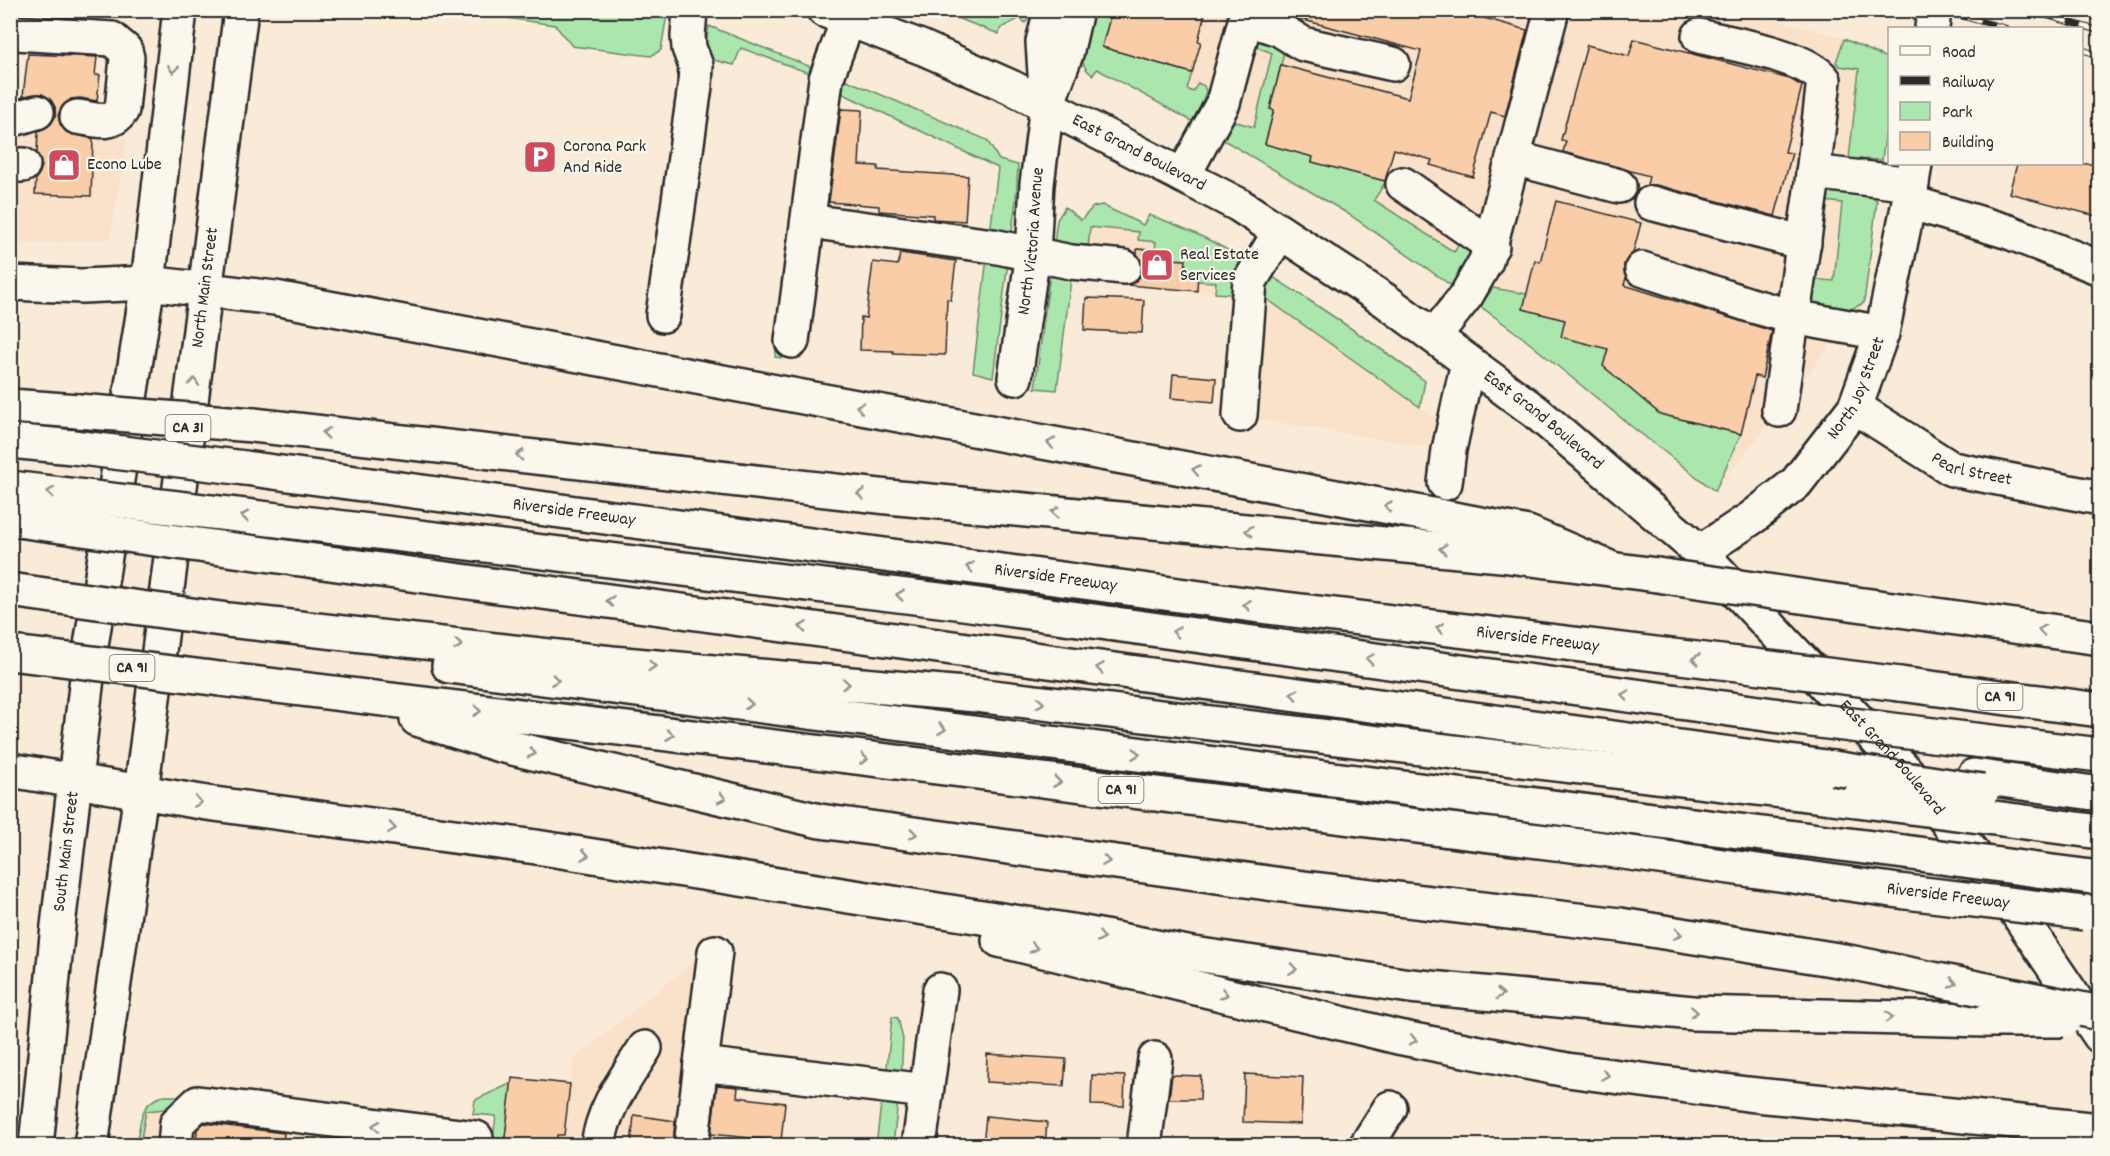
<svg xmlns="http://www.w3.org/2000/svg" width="2110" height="1156" font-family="Dekko,sans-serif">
<rect width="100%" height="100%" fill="#faead8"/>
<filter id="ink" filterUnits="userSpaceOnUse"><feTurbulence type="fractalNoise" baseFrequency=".0167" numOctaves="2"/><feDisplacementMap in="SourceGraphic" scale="12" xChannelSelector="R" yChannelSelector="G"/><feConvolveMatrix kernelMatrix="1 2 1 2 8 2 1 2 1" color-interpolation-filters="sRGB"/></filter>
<g filter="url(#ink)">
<g fill="#fae1ca">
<polygon points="1112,10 1739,10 1841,37 1889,59 1889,106 1864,303 1715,491 1631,426 1522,337 1350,215 1209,131 1096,68"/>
<polygon points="11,133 127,138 110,239 11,245"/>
<polygon points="1102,205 1242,295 1072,280 1078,228 1083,217 1093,207"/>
<polygon points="1268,300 1348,355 1437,420 1433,448 1252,418"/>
<polygon points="695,961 675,1120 679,1122 677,1145 504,1146 512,1078 570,1084 574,1059"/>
<polygon points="163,1096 396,1117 436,1111 436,1115 446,1116 441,1145 136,1146 145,1106 155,1098"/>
</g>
<g fill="#abe6ac" stroke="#6b886c" stroke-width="1.5">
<polygon points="654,10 667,14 661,50 651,56 572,46 555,25 458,11"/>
<polygon points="944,11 1035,11 1025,23 1020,18 1001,28 999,34 949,15"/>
<path d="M1089,11H1112L1102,47L1192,73L1187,89L1193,92L1198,83L1204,86L1206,91L1195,123L1097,69L1093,75C1072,64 1086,29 1089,11Z"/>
<polygon points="709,26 821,71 782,358 775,357 812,74 741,48 734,65 714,60 704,52"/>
<polygon points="1255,37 1283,49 1283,57 1270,109 1274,110 1265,144 1313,157 1312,162 1386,181 1374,200 1454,252 1463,239 1473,253 1452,286 1350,215 1222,139 1233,121 1254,127 1272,53 1254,46"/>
<polygon points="1844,39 1889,59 1889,106 1882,160 1849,159 1859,69 1839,66 1836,62"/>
<polygon points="835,75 987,140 999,160 1018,165 1016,200 993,377 973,372 998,168 831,88"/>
<polygon points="1830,191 1869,196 1877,201 1864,303 1849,310 1812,307 1810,303 1812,279 1834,281 1842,203 1824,201 1825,194"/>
<path d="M1102,205L1143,225L1149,215C1205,233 1255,265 1304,297C1345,324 1386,352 1425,381L1420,407L1244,283L1242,295L1215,293L1216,282L1197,281L1198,271L1185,270L1169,259V251L1155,250L1156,242L1138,240L1139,232L1090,227L1088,249L1075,248L1057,390L1035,388L1057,220L1065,207L1081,220L1093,207Z"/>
<polygon points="1493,288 1527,294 1523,309 1565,320 1608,349 1604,366 1660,414 1741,434 1715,491 1631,426 1522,337 1480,306"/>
<polygon points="892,1017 898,1018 903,1039 901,1079 886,1077"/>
<polygon points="512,1083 504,1145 492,1145 496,1116 473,1114 475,1100"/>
<path d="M163,1096H182L175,1108L146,1111L140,1145L136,1146C141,1124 138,1103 163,1096Z"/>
<polygon points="882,1096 898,1101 893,1145 876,1146"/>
</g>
<g fill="#f9cda8" stroke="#2b2b2b" stroke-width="1.5">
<polygon points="1112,10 1206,10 1198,41 1201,42 1192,73 1102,47"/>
<polygon points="1295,10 1479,10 1477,16 1527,30 1505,116 1491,112 1473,177 1430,165 1432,160 1394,149 1385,181 1312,162 1313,157 1265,144 1274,110 1270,109 1281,65 1408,98 1421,51 1296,18 1294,16"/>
<polygon points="1634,39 1790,79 1802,86 1785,152 1792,153 1775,216 1656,185 1647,185 1649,176 1563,152 1566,141 1561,140 1587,45 1629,56"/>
<polygon points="28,54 97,57 95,75 100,75 97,101 80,98 71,99 63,105 58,115 60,124 66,132 93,139 91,196 35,194 36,178 39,174 42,166 37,153 38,131 51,124 55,117 55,107 50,99 42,94 23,96"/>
<polygon points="841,109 862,110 859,165 878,166 878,170 968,176 965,221 933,219 933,215 879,211 879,206 829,202"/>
<polygon points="2017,164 2100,164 2100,217 2009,193"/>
<polygon points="1556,201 1641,223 1633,253 1624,264 1624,272 1626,278 1624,285 1772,331 1762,378 1755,376 1741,434 1660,414 1603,366 1608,349 1561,337 1565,320 1523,309 1535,260 1540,262"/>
<polygon points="1137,249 1170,251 1169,259 1186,260 1185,270 1198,271 1197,291 1127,285 1139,278 1143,269 1141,260 1137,254"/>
<polygon points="900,253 956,261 951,300 947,299 945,355 893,353 893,351 860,350 861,317 866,318 873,262 898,265"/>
<polygon points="1086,298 1144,300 1142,333 1084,330"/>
<polygon points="1173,374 1216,378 1214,402 1171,398"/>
<polygon points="987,1054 1066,1059 1064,1086 986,1082"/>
<polygon points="1245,1074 1303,1077 1301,1124 1243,1122"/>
<polygon points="1092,1075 1125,1076 1124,1106 1091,1105"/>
<polygon points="1172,1075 1201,1076 1200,1099 1169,1099"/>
<polygon points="512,1078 570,1084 564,1135 557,1135 556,1146 504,1146"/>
<polygon points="717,1085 738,1087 737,1097 785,1103 781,1141 711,1134"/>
<polygon points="634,1115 675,1121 673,1146 631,1146"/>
<polygon points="986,1116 1047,1122 1045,1146 983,1146"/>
<polygon points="204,1123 284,1133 283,1143 270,1141 270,1146 196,1146 197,1129"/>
</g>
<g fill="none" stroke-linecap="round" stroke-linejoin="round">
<defs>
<g id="minor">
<polyline points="1246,18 1279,29 1303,44 1393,64"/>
<polyline points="1932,28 1934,10"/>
<path d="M16,33L112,39L125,50L127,58L122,110C111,127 95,119 77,117"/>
<path d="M1699,36C1731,44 1805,55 1824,80L1811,191L1779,410"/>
<polyline points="1052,92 1066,54 1076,10"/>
<polyline points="10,120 37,112"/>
<polyline points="1514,158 1619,186"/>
<polyline points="10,165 23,165"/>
<polyline points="1813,172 1912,184"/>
<polyline points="1183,176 1223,103 1248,10"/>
<polyline points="1403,184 1492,246"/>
<polyline points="1909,202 2009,232 2100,268"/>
<polyline points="1651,203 1804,243"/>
<polyline points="808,221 993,246 1071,262 1124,267"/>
<polyline points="1642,269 1750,305 1793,317 1882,333"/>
<polyline points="663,315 695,86 696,66 689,48 688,36 690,10"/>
<polyline points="1434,336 1466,296 1486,261 1552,10"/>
<polyline points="792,341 826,79 848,20"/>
<path id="s1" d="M1015,378L1033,253L1037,184L1047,105L1043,42L1051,10"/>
<path id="s2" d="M1855,407L1952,469L2100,498"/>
<polyline points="1240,415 1250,281 1280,232"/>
<polyline points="1445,483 1449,450 1468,362"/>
<path id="s3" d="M1700,552L1753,517L1796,483L1855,407L1882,333L1909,202L1915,164"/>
<polyline points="715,952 701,1064 926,1091"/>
<polyline points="175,1146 177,1123 198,1103 476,1138"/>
<path d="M598,1146C603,1107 625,1080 645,1048"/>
<polyline points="691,1146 701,1064"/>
<polyline points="919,1146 940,990"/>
<polyline points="1144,1146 1155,1059"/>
<polyline points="1366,1146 1390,1108"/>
</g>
<g id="major">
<path id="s4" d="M824,10L923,48L1011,87L1239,205L1386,301L1536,412L1700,552L1906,771L1997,883L2100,1036"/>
<path id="s5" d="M36,1146L58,926L90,652L148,283L180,10"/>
<path id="s6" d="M91,1146L141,792L241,10"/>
</g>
<g id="highway">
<polyline points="10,283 82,286 148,283 275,298 1528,533 1612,569"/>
<polyline points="10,406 78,411"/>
<polyline points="253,425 888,497 1501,555 1657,575"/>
<polyline points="10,441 73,447"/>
<path id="s7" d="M245,468L1252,605L1754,666"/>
<polyline points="303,523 956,602 1787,717"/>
<polyline points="293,558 1833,768"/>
<polyline points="10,590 53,596"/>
<polyline points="1828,600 2100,638"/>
<polyline points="228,620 612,663 976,695 1857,800"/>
<polyline points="10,653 45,657"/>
<polyline points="449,666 1904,852"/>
<polyline points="220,679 1588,847 1906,892"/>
<polyline points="1900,684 2100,710"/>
<polyline points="417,719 500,745 820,821 1304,888 1620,925"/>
<polyline points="1933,735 2100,755"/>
<polyline points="10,770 207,803 536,847 1078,932 1187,953 1410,986 1693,1013 1988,1020"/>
<polyline points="1974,776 2100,794"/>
<polyline points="2002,819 2100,832"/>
<polyline points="2037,870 2100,878"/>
<polyline points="999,940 1398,1037 1567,1070 1747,1094 2100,1130"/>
</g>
</defs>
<use href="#minor" stroke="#2b2b2b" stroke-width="38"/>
<use href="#major" stroke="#2b2b2b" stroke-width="38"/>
<use href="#highway" stroke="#2b2b2b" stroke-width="38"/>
<use href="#minor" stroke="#fbf7ec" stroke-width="33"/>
<use href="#major" stroke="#fbf7ec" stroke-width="33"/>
<use href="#highway" stroke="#fbf7ec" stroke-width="33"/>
<defs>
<g id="rail">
<polyline points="1940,10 2005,28"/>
<polyline points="2028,10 2100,31"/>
<polyline points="2082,50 2100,55"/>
</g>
</defs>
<use href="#rail" stroke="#2b2b2b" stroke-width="7"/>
<use href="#rail" stroke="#fbf7ec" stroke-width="4.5" stroke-dasharray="14" stroke-linecap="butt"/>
<defs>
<g id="highway-bridge">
<polyline points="78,411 253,425"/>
<polyline points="73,447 245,468"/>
<polyline points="10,488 303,523"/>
<polyline points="10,519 293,558"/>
<polyline points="1657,575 1828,600"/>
<polyline points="53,596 228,620"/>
<polyline points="45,657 220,679"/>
<polyline points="1754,666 1900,684"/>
<polyline points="1787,717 1933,735"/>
<polyline points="1833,768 1982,791"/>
<polyline points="1857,800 2002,819"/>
<polyline points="1904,852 2037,870"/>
<polyline points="1906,892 2084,913"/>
<polyline points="1620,925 1844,961 2100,1013"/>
<polyline points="1988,1020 2064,1020"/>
</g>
</defs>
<use href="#highway-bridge" stroke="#2b2b2b" stroke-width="38" stroke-linecap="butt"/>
<use href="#highway-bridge" stroke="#fbf7ec" stroke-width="33"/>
</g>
<defs><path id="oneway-chevron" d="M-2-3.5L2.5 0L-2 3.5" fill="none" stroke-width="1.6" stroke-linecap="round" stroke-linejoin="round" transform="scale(1.5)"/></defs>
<g stroke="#93918c">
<use href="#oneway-chevron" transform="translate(173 69) rotate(97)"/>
<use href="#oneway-chevron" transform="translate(194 382) rotate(-83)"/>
<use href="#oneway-chevron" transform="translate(860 407) rotate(-169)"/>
<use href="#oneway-chevron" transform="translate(326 433) rotate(-174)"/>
<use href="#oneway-chevron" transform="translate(1051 443) rotate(-169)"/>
<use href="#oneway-chevron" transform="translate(520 455) rotate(-174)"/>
<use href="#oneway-chevron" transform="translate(1196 470) rotate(-169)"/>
<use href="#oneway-chevron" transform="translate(51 492) rotate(-173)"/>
<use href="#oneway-chevron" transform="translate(861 494) rotate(-174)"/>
<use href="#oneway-chevron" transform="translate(1388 506) rotate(-169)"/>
<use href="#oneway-chevron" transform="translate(1055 512) rotate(-175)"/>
<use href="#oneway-chevron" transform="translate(245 516) rotate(-173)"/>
<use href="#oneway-chevron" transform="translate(1249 531) rotate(-175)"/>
<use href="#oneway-chevron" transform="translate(1443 549) rotate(-175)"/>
<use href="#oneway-chevron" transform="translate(970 567) rotate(-172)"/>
<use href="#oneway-chevron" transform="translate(900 595) rotate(-173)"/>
<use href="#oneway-chevron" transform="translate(610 601) rotate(-172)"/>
<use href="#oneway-chevron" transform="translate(1247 605) rotate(-173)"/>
<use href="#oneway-chevron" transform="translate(803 627) rotate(-172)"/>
<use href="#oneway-chevron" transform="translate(1440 628) rotate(-173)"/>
<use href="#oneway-chevron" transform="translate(2042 630) rotate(-172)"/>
<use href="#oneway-chevron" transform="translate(1176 632) rotate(-172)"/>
<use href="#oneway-chevron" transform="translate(458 645) rotate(6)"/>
<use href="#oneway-chevron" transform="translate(1370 659) rotate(-172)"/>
<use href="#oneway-chevron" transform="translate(1696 659) rotate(-173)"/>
<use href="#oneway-chevron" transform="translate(652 666) rotate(5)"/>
<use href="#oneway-chevron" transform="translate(1100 668) rotate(-172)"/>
<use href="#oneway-chevron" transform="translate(555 680) rotate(7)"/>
<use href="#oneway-chevron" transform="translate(846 684) rotate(5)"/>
<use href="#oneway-chevron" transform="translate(1294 694) rotate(-172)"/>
<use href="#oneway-chevron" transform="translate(1625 695) rotate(-172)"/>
<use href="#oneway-chevron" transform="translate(1040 703) rotate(7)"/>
<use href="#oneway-chevron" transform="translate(749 704) rotate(7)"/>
<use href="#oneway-chevron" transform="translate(477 711) rotate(7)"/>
<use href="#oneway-chevron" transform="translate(942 729) rotate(7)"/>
<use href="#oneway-chevron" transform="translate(670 735) rotate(7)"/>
<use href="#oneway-chevron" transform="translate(532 753) rotate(13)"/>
<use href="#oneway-chevron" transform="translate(1136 754) rotate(7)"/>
<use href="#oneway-chevron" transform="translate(864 759) rotate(7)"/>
<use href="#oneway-chevron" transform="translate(1057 782) rotate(7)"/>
<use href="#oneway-chevron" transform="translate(722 798) rotate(13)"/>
<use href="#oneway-chevron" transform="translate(198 802) rotate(9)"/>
<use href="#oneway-chevron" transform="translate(392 828) rotate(8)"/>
<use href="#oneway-chevron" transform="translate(913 834) rotate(8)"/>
<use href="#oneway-chevron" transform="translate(585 855) rotate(9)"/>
<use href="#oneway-chevron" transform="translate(1106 861) rotate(8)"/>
<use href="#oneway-chevron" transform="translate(1678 934) rotate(9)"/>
<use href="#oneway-chevron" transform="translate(1101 937) rotate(11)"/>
<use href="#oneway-chevron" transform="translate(1034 948) rotate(13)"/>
<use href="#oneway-chevron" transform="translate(1293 969) rotate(8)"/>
<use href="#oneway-chevron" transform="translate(1953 983) rotate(12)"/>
<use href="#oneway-chevron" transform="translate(1224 994) rotate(14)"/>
<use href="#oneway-chevron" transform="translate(1500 994) rotate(5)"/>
<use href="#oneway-chevron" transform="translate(1694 1012) rotate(3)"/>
<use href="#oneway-chevron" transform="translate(1889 1017) rotate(1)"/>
<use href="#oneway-chevron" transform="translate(1413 1040) rotate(11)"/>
<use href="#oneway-chevron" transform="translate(1605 1075) rotate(7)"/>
<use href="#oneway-chevron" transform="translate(376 1126) rotate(-173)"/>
</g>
</g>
<defs>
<symbol id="parking-square" viewBox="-11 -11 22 22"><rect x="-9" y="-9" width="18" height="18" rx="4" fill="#d1495b" stroke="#fbf7ec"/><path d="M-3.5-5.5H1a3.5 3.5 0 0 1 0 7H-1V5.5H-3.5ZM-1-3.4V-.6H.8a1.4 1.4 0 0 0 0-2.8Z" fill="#fff"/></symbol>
<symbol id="shop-square" viewBox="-11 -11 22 22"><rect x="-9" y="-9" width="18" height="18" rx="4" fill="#d1495b" stroke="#fbf7ec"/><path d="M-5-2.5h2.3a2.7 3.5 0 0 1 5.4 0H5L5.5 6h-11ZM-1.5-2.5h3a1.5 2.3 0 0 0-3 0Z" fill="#fff"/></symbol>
</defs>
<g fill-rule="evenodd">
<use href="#parking-square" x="521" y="138" width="38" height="38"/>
<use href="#shop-square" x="45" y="146" width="38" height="38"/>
<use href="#shop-square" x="1138" y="246" width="38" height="38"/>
</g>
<g text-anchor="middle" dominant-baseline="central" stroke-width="4.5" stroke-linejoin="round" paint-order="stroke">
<g fill="#fbf7ec" stroke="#696865" stroke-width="1.5">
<rect x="165.5" y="415" width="45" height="26" rx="4.5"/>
<rect x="109.5" y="655" width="45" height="26" rx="4.5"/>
<rect x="1977.5" y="684" width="45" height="26" rx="4.5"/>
<rect x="1098.5" y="777" width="45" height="26" rx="4.5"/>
</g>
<g font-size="16" font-weight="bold" fill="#2b2b2b">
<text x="188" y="428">CA 31</text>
<text x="132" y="668">CA 91</text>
<text x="2000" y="697">CA 91</text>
<text x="1121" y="790">CA 91</text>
</g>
<g font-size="18" fill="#2b2b2b" stroke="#fbf7ec" text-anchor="start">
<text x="563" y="147">Corona Park<tspan x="563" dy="21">And Ride</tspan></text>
<text x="87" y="165">Econo Lube</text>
<text x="1180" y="255">Real Estate<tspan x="1180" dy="21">Services</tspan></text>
</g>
<g font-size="18" fill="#2b2b2b" stroke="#fbf7ec">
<text stroke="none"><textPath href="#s4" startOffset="346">East Grand Boulevard</textPath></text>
<text stroke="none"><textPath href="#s1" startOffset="138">North Victoria Avenue</textPath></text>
<text stroke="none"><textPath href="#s6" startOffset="866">North Main Street</textPath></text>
<text stroke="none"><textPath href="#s3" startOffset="232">North Joy Street</textPath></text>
<text stroke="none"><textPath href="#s4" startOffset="832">East Grand Boulevard</textPath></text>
<text stroke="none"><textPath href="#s2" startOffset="134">Pearl Street</textPath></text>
<text stroke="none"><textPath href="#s7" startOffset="332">Riverside Freeway</textPath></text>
<text stroke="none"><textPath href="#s7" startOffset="818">Riverside Freeway</textPath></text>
<text stroke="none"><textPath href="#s7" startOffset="1304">Riverside Freeway</textPath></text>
<text stroke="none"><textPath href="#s4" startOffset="1318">East Grand Boulevard</textPath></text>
<text stroke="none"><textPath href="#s5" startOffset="296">South Main Street</textPath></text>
<text transform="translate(1948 897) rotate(7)">Riverside Freeway</text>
</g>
</g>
<rect width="2110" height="1156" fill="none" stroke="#fbf7ec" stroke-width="36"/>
<rect x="18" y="18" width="2074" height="1120" fill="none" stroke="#2b2b2b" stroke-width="2" filter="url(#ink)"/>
<rect x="1888" y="27" width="195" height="138" fill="#fbf7ec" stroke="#a8a59f" stroke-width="1.5"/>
<rect x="1900" y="46" width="30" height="9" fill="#fbf7ec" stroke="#a8a59f" stroke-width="1.5"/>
<text x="1942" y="57" font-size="18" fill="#2b2b2b">Road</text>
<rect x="1900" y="76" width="30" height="9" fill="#2b2b2b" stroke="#a8a59f" stroke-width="1.5"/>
<text x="1942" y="87" font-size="18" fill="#2b2b2b">Railway</text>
<rect x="1900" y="102" width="30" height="18" fill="#abe6ac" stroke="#a8a59f" stroke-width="1.5"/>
<text x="1942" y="117" font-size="18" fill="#2b2b2b">Park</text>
<rect x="1900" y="132" width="30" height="18" fill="#f9cda8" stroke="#a8a59f" stroke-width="1.5"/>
<text x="1942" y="147" font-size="18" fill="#2b2b2b">Building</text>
</svg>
